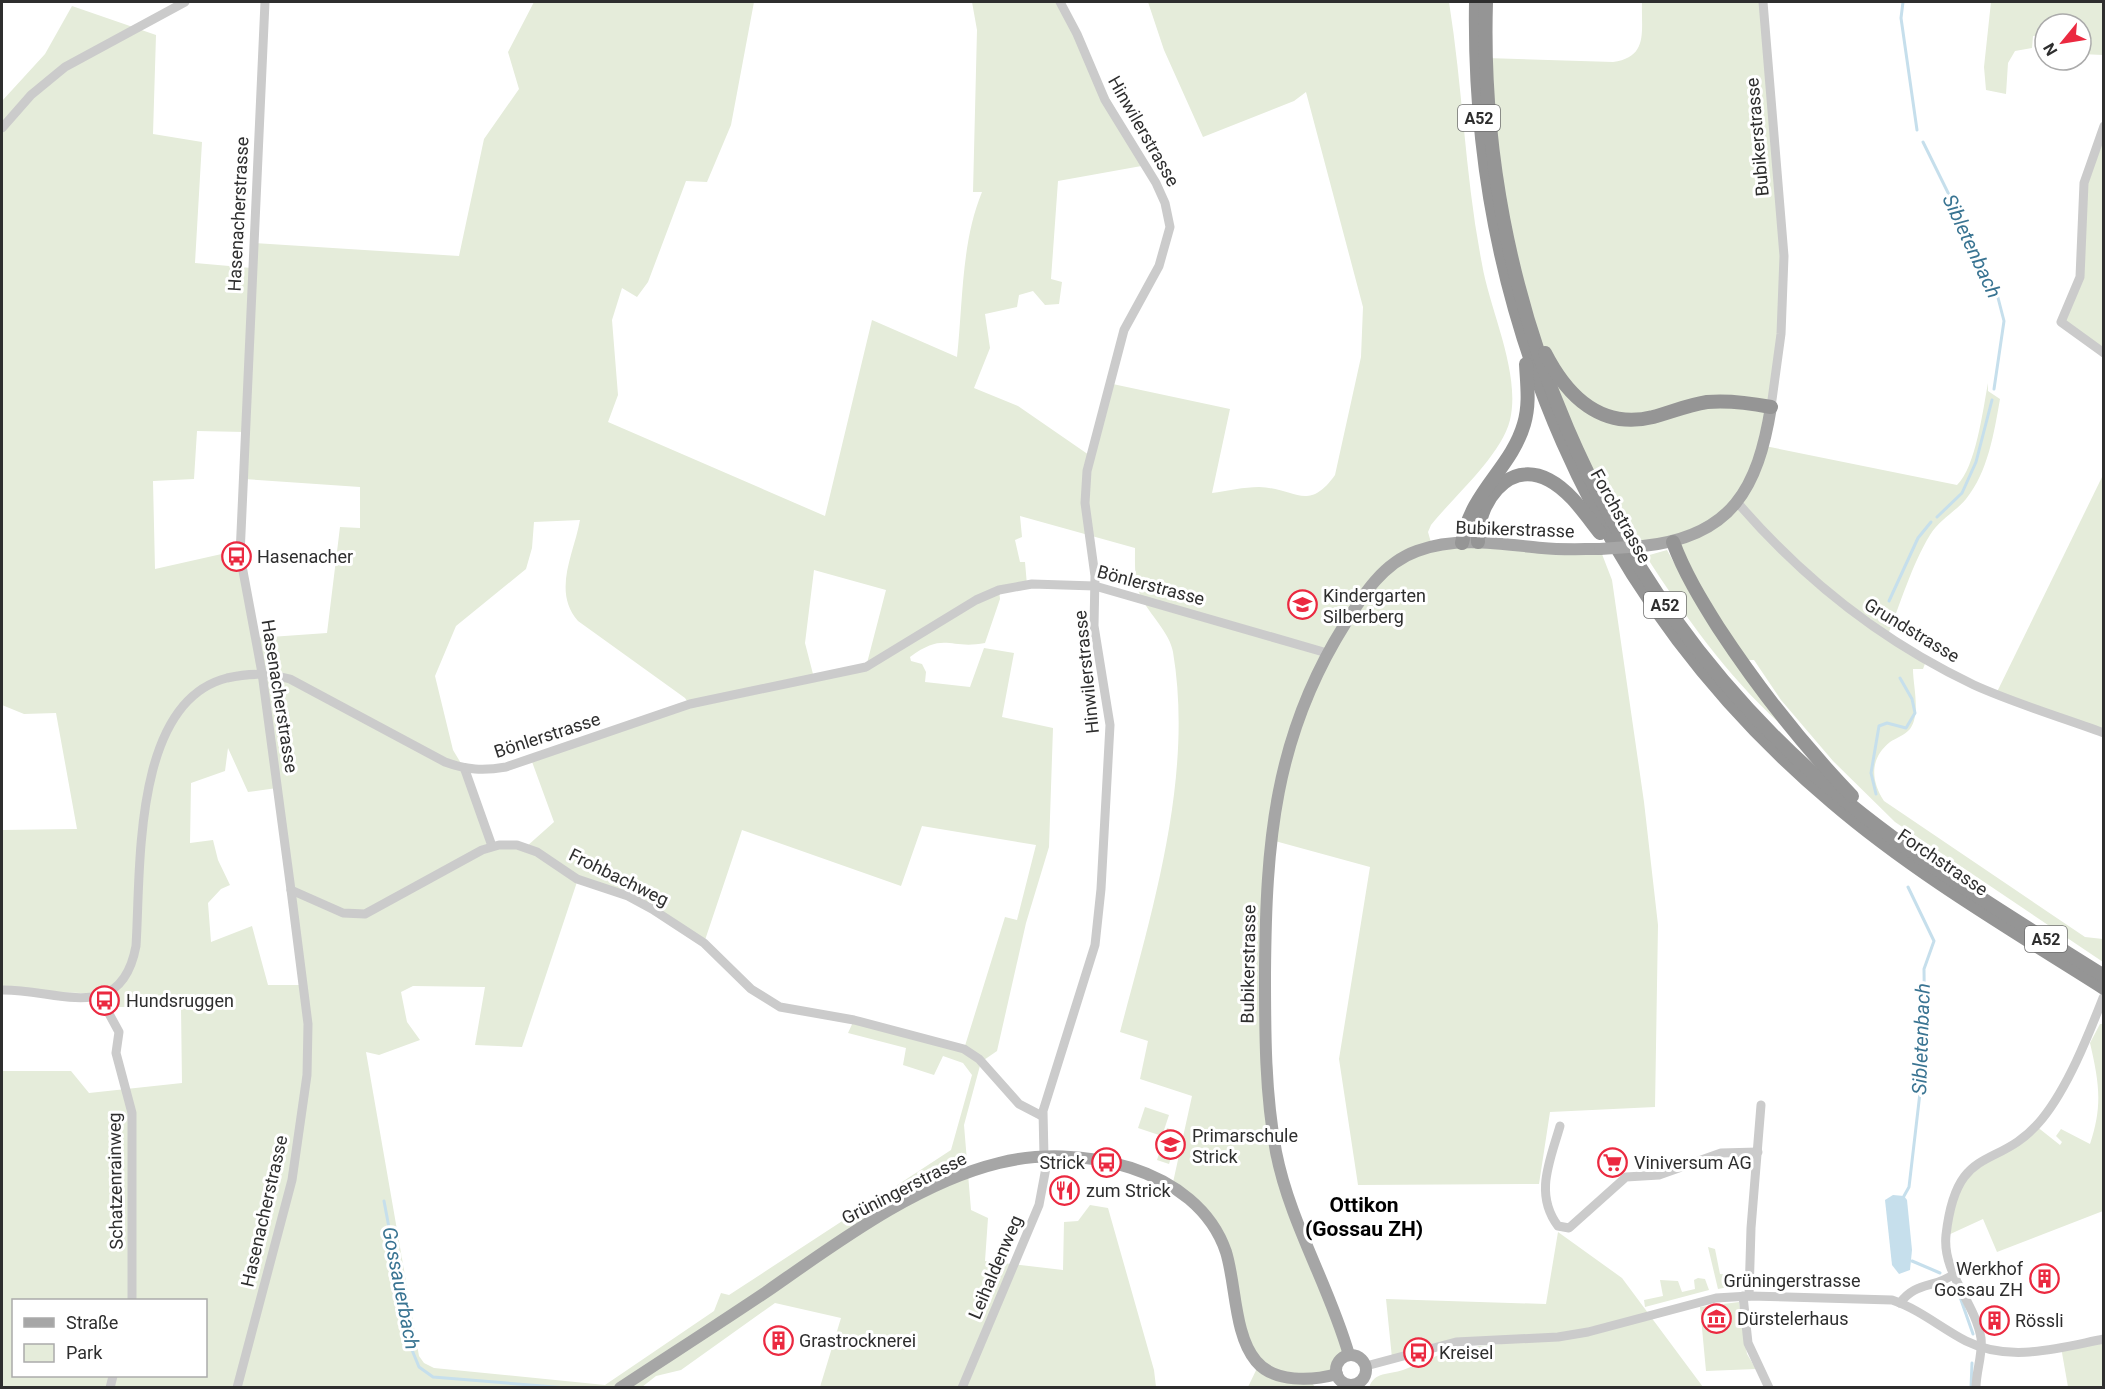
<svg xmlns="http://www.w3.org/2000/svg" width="2105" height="1389" font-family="Roboto,sans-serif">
<rect width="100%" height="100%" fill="#fff"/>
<g fill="#e5ecda" fill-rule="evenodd">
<path d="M534,2H754L731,125L707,182L686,181L648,282L637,297L622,288L612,320L618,395L608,422L825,516L872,320L957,357C963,303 961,243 982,192H973L977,30L972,2H1060L1088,61L1147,165L1058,181L1051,279L1062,282L1059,304L1045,305L1033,291L1019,295L1017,307L985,314L990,348L974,388L1018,406L1089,455L1108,383L1230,409L1212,493C1227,491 1244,487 1259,487C1295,488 1308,513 1335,475L1361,357L1363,307L1306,92L1294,101L1203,137L1164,50L1148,2H1449C1463,89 1465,177 1482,264C1490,311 1521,373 1510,420C1501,456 1454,496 1431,525L1428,532L1432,546L1600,549L1612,580L1644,802L1658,925L1655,1107L1550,1112L1539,1184L1358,1185L1339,1059L1370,867L1275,841L1265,938L1277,1154L1345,1356L1336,1369L1309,1379L1315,1387H1248L1259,1364L1255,1361L1222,1242L1172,1187L1192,1096L1140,1079L1148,1041L1120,1032C1152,911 1194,777 1173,652C1170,633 1149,614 1141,597C1134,581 1135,565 1135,548L1020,516L1022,537L1015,540L1020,562H1025L1027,585L999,590L1000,599L985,643C949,650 945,631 910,657L911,661L922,664L926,672L925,682L970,687L984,648L1014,653L1002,717L1053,728L1049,847L1026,923L997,1051L981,1062L964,1125L971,1210L988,1218L985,1261L1063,1270L1064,1222L1078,1221L1090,1205L1108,1208L1154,1370L1156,1387H820L841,1318L775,1303L681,1370L656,1376L642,1387H2V1071H71L89,1093L182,1083L181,1007H115L107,994L2,990V830L77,829L56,713L24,714L2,705V101L45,54L72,6L156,35L153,134L202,142L195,263L252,268L254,243L459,256L484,139L519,89L508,52ZM197,431L245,432L244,479L360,487V528L340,527L327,633L256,638L235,551L155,569L153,481L194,479ZM580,520C574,554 552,591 578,621L685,698L689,704L531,759L554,822L526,847L492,846L465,770L453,750L435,676L456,626L526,569L532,548L534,522ZM814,570L886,590L866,667L814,678L805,643ZM228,748L248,792L277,788L303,985H268L252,926L211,942L208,903L221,889L230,885L218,860L213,840L190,843L191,783L225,771ZM922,826L1036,845L1017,920L1005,917L964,1049L854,1020L848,1033L906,1048L903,1065L934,1075L943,1056L963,1063L972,1075L951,1150L729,1295L721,1293L714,1311L605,1385L434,1368L424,1363L419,1356L366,1052L379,1055L420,1040L407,1022L401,992L413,986L485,987L475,1045L522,1047L578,879L652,909L704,943L742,830L901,886ZM14,1300H206V1376H14Z"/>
<path d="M1642,2H1763L1785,281L1765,446L1957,485C1976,467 1983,409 1988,383V391L2000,399C1994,433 1988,472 1966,499C1955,512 1939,520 1930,535C1912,564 1900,605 1887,637L1926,661L1923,669H1913C1913,686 1921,714 1910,729C1905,735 1896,738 1890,742C1869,759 1871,781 1884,801L2085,937L2103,939V962L1895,822L1833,761L1781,700L1754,660H1740L1673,542L1627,547L1605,508L1518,288L1486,58L1613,62C1649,57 1641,31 1642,2Z"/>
<polygon points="1991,2 2103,2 2103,55 2081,54 2081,24 2045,24 2045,37 2033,36 2032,48 2015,51 2008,63 2006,94 1986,90 1984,67"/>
<polygon points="2103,126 2103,353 2061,322 2079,283 2081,207"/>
<polygon points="2103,475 2103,733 1996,694"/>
<path d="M1667,550L1700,610L1786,729C1730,680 1686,618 1646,556Z"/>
<path d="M2100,1024H2103V1211L1997,1252L1983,1219L1946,1236L1959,1183L2036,1126L2060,1145L2062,1142L2056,1136L2061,1129L2090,1144C2103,1105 2099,1082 2090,1043Z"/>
<polygon points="1145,1107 1169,1115 1162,1136 1138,1128"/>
<polygon points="1167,1128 1179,1132 1169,1164 1157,1160"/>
<path d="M1558,1232L1622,1278L1703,1387L1369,1388C1374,1371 1389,1375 1403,1370C1422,1363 1439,1353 1459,1349C1483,1344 1505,1346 1528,1339H1483L1392,1358L1386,1299L1546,1304Z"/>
<polygon points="1708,1247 1715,1249 1720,1274 1734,1275 1734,1286 1718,1289"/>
<polygon points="1698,1278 1705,1279 1709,1290 1645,1307 1644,1300 1663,1296 1660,1280 1678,1281 1682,1292 1695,1289 1694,1280"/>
<polygon points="1739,1302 1747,1354 1756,1369 1706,1371 1700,1307"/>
<polygon points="2103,1339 2103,1387 2068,1387 2061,1347"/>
</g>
<polygon fill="#c6dfec" points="1893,1195 1904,1196 1907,1200 1912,1250 1910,1270 1899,1274 1892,1265 1885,1200"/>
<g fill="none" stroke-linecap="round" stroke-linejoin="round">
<g stroke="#c6dfec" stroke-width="3">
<polyline points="1903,2 1901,18 1917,130"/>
<polyline points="1923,142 1996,290 2004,321 1994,389"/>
<polyline points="1937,517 1962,493 1976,462 1992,400"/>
<polyline points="1889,601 1918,538 1931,522"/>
<polyline points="1876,794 1871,773 1879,726 1887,723 1906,728 1915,713 1912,699 1900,678"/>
<polyline points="1904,1196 1909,1187 1925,1050 1924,969 1934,941 1908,887"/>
<polyline points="384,1201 412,1350 419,1367 433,1377 567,1388"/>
<polyline points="1912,1261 1940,1273"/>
<polyline points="1960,1297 1973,1334"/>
<polyline points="1971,1388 1972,1363"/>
</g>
<g stroke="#cbcbcb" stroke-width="9">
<polyline points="1763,2 1784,256 1781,334 1771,407"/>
<polyline points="2104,126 2084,183 2080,277 2061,322 2104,353"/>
<polyline points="2,128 31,95 65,67 185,2"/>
<path d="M1737,502C1804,580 1881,641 1974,685C2016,704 2061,717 2104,733"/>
<polyline points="465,770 492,846"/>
<polyline points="291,890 343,913 365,914 482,850 499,845 517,845 537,852 577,879 628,896 652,909 704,943 751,989 780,1007 854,1020 964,1049 979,1059 1019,1104 1042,1116"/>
<path d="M2,990C58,989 121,1026 136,946C141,870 132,702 227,678C250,673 267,673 290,679L445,762C467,770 483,771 506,767L690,704L866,667L976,600L999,590L1032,584L1095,586L1327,653"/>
<polyline points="100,997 119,1032 116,1053 132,1113 132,1300"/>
<path d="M1560,1126C1550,1161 1534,1194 1558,1226L1569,1228L1626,1177L1659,1175L1721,1153L1758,1152"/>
<polyline points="1044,1157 1043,1111 1095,945 1101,889 1110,725 1094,626 1095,576 1085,503 1087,471 1124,330 1159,266 1170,227 1165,203 1156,183 1105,100 1077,34 1060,2"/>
<polyline points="1743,1296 1748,1343 1769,1388"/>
<polyline points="1749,1296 1751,1228 1761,1105"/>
<path d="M1900,1303C1916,1281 1934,1289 1954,1274"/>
<path d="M1366,1366L1456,1342L1558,1337L1588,1332L1716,1298L1749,1296L1892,1300C1919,1309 1941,1328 1966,1341C2010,1363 2058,1348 2104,1339"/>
<polyline points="1355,1384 1356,1388"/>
<polyline points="110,1388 113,1376"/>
<polyline points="237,1388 292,1180 307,1075 308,1024 291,890 262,673 240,555 265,2"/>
<polyline points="962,1388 1039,1205 1048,1157"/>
<path d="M1976,1388C1976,1371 1983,1354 1981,1338C1975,1302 1942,1273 1946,1235C1957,1140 1998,1173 2042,1119C2068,1087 2088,1036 2103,998"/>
</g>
<g stroke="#a6a6a6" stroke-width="12">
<path d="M1643,546C1732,537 1758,488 1771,407"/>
<path d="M1349,1355C1329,1285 1290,1223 1276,1152C1265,1093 1265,1033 1265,973C1266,843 1274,737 1345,624C1363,595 1383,563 1417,551C1457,536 1501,544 1542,548C1562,550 1581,549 1600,549"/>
<circle cx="1351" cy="1370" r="15"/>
<path d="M620,1388C670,1355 720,1323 769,1290C838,1242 917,1183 999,1163C1076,1143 1197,1166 1226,1252C1236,1284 1234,1335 1256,1361C1274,1383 1312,1381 1337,1374"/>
</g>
<g stroke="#959595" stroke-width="14">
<path d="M1476,2C1471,311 1594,601 1832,802C1915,873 2011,929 2104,988"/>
<path d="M1486,2C1477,295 1600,587 1822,781C1908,856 2007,915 2104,976"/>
<path d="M1545,353C1567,396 1601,430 1653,417C1671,412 1688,405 1707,402C1728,400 1750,403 1771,407"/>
<path d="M1478,542C1476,505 1507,458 1549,480C1570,491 1585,514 1600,533"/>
<path d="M1673,542C1684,572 1701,600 1718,627C1758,688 1802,744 1852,796"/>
<path d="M1462,543C1471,491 1511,469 1524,424C1530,404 1527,384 1526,364"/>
</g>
<polyline stroke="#a6a6a6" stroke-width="12" points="1600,549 1643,546"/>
</g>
<defs>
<symbol id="bus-ring" viewBox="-11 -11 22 22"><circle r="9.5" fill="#fff" stroke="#eb2940" stroke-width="1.5"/><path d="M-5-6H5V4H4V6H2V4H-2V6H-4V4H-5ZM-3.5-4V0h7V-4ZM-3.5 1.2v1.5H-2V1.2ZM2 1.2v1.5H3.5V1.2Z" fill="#eb2940"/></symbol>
<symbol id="school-ring" viewBox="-11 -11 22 22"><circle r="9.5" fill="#fff" stroke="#eb2940" stroke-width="1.5"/><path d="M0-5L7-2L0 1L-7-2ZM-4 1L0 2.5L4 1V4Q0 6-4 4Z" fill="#eb2940"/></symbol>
<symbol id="supermarket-ring" viewBox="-11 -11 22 22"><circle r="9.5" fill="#fff" stroke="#eb2940" stroke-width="1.5"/><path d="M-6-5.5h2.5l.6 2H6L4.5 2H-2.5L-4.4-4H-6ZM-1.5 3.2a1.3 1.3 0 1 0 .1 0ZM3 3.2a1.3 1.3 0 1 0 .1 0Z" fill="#eb2940"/></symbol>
<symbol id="restaurant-ring" viewBox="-11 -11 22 22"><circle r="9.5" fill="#fff" stroke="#eb2940" stroke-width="1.5"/><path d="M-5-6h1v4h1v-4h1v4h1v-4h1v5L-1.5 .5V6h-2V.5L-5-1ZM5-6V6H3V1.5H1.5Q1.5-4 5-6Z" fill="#eb2940"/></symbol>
<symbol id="building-ring" viewBox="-11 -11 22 22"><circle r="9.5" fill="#fff" stroke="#eb2940" stroke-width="1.5"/><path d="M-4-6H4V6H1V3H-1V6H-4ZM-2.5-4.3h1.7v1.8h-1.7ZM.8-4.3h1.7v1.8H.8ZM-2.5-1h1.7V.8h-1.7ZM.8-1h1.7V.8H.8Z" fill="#eb2940"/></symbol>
<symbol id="museum-ring" viewBox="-11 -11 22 22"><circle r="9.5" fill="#fff" stroke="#eb2940" stroke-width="1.5"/><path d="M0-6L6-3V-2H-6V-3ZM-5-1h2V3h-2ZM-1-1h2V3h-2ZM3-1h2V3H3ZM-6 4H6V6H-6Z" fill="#eb2940"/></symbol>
</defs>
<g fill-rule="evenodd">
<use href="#bus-ring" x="220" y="540" width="33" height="33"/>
<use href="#school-ring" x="1286" y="588" width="33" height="33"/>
<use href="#bus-ring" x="88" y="984" width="33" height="33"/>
<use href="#school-ring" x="1154" y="1128" width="33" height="33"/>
<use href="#bus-ring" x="1090" y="1146" width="33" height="33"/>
<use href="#supermarket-ring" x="1596" y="1146" width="33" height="33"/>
<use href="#restaurant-ring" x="1048" y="1174" width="33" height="33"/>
<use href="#building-ring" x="2028" y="1262" width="33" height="33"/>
<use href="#museum-ring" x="1700" y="1302" width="33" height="33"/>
<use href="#building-ring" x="1978" y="1304" width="33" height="33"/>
<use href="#building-ring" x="762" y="1324" width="33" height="33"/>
<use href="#bus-ring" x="1402" y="1336" width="33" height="33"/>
</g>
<g text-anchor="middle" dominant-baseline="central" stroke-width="6" stroke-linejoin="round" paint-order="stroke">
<g fill="#fff" stroke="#6d6d6d" stroke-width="1.5">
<rect x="1458" y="105" width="42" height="26" rx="4.5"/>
<rect x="1644" y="592" width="42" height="26" rx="4.5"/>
<rect x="2025" y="926" width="42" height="26" rx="4.5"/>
</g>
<g font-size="16" font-weight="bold" fill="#2e2e2e">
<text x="1479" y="118">A52</text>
<text x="1665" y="605">A52</text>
<text x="2046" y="939">A52</text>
</g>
<g font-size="18" fill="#2e2e2e" stroke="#fff">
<text transform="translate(1144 131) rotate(60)">Hinwilerstrasse</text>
<text transform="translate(1757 137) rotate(-95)">Bubikerstrasse</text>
<text transform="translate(238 214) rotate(-87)">Hasenacherstrasse</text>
<text transform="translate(1621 516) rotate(61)">Forchstrasse</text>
<text transform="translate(1515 529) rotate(2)">Bubikerstrasse</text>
<text transform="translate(1151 585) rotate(15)">Bönlerstrasse</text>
<text transform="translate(1912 630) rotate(31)">Grundstrasse</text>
<text transform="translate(1086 672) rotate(-96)">Hinwilerstrasse</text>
<text transform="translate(280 696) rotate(81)">Hasenacherstrasse</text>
<text transform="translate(547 735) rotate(-18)">Bönlerstrasse</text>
<text transform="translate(1943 862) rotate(34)">Forchstrasse</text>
<text transform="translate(619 877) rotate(26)">Frohbachweg</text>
<text transform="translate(1248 964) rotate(-89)">Bubikerstrasse</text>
<text transform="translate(115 1181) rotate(-91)">Schatzenrainweg</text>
<text transform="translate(904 1188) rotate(-27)">Grüningerstrasse</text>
<text transform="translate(264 1211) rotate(-77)">Hasenacherstrasse</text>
<text transform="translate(995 1267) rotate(-67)">Leihaldenweg</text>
<text x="1792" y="1280">Grüningerstrasse</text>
</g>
<g font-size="18" fill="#2e2e2e" stroke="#fff" text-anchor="start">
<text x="257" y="556">Hasenacher</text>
<text x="1323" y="595">Kindergarten<tspan x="1323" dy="21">Silberberg</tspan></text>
<text x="126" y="1000">Hundsruggen</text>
<text x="1192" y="1135">Primarschule<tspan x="1192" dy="21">Strick</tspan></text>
<text x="1085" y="1162" text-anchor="end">Strick</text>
<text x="1634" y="1162">Viniversum AG</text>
<text x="1086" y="1190">zum Strick</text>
<text x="2023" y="1268" text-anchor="end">Werkhof<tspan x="2023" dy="21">Gossau ZH</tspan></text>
<text x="1737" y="1318">Dürstelerhaus</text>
<text x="2015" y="1320">Rössli</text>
<text x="799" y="1340">Grastrocknerei</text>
<text x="1439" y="1352">Kreisel</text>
</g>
<g font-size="20" font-style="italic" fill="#397492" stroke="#fff">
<text transform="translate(1972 246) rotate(65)">Sibletenbach</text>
<text transform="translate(1921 1039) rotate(-88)">Sibletenbach</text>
<text transform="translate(401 1288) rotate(79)">Gossauerbach</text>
</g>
<g font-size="21" font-weight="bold" fill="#000" stroke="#fff">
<text x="1364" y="1205">Ottikon<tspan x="1364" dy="24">(Gossau ZH)</tspan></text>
</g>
</g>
<rect width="2105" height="1389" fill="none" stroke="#2e2e2e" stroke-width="6"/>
<rect x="12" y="1299" width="195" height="78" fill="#ffffff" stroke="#ababab" stroke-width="1.5"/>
<rect x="24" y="1318" width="30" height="9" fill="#a6a6a6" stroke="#ababab" stroke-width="1.5"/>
<text x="66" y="1329" font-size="18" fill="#2e2e2e">Straße</text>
<rect x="24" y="1344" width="30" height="18" fill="#e5ecda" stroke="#ababab" stroke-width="1.5"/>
<text x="66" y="1359" font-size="18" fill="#2e2e2e">Park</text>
<g transform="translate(2063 42) rotate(240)"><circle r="28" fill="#ffffff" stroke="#ababab" stroke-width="1.5"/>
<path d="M0-4.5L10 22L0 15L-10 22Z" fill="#eb2940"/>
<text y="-9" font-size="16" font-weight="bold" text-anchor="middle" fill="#2e2e2e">N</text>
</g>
</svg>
